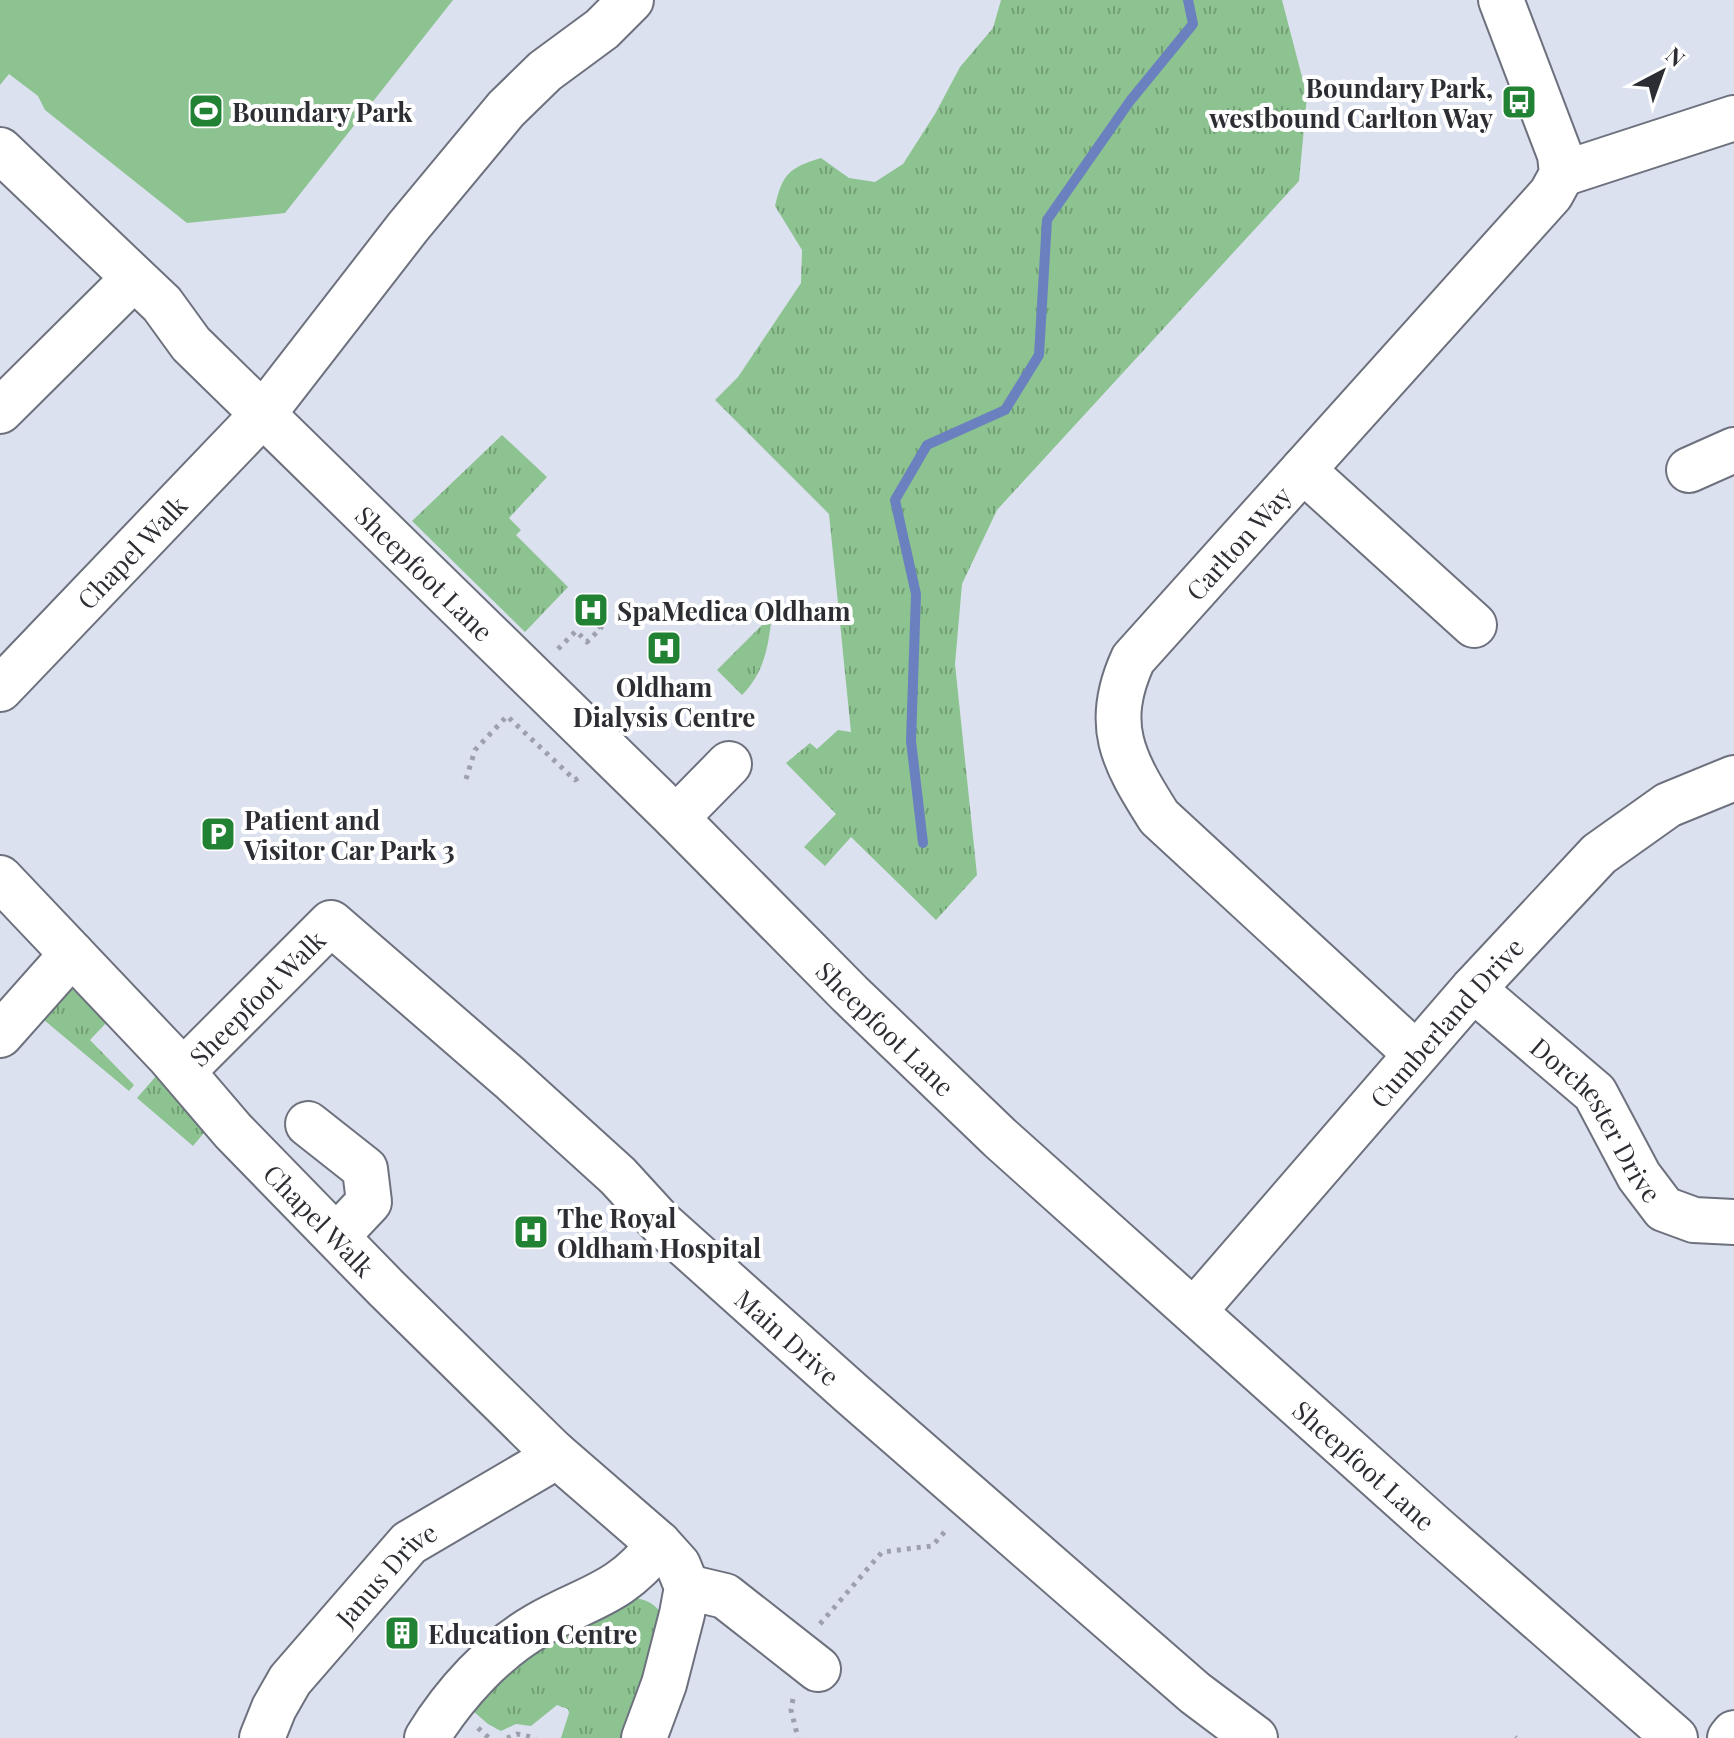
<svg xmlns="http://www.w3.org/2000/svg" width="1734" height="1738" font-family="'Playfair Display',serif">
<defs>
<pattern id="grass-tufts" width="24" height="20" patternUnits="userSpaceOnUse" patternTransform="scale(2)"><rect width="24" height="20" fill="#8cc390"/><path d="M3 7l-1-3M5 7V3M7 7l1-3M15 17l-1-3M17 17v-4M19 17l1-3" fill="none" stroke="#739f76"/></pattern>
</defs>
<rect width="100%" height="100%" fill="#dce1ef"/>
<g fill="url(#grass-tufts)">
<path d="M1001,0H1282L1307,96L1299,181L997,510L962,584L955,664L977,875L936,920L851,837L825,866L804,847L836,814L786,763L810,743L817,749L838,730L851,732L829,514L715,400L738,377L801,283L802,250L775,206C783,173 789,168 821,158L849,178L875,182L903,164L935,114L960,67L993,28Z"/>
<polygon points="502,435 547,477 509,518 521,530 516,535 568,587 525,632 412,521"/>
<path d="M772,615C768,647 765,671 742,695L717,670Z"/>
<polygon points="71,988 107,1022 90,1040 134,1085 129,1091 38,1015"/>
<polygon points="157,1075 208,1128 193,1146 137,1098"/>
<path d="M630,1597C645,1599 656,1603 663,1617L628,1738H561L569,1713L568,1709L557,1705L531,1726L516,1724L501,1731L488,1724L466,1705L516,1659Z"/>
</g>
<polygon fill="#8cc390" points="0,0 453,0 285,213 187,223 45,110 38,96 9,74 0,85"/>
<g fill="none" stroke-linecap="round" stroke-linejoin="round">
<polyline stroke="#6b81bf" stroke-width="10" points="923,843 911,741 916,594 895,500 927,445 1005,410 1039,355 1047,220 1130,101 1193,24 1188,0"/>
<defs>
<g id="minor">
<path id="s1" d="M0,150L162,304L191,344L676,818L850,994L1000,1138L1433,1526L1675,1738"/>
<polyline points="1562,174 1734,118"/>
<polyline points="0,411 134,278"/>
<polyline points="1303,470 1474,625"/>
<polyline points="1689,470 1734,450"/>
<path id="s2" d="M0,689L263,414L408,227L506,109L545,71L602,29L631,0"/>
<polyline points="676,818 729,764"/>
<path id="s3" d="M0,878L168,1055L233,1131L386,1288L554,1453L659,1544L678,1565L687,1587L682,1614L664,1684L644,1738"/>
<path id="s4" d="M1473,989L1595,1093L1639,1176L1664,1209L1694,1220L1734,1222"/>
<polyline points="0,1035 72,954"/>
<path id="s5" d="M1416,1054L1159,817C1123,760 1103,725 1133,659L1551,194L1562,174L1560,155L1501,0"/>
<path id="s6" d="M183,1071L331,923L510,1078L618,1176L661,1223L852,1394L1195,1693L1255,1738"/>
<polyline points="308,1124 365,1169 369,1202 337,1236"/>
<path id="s7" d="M1195,1310L1473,989L1599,854L1668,805L1734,778"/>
<polyline points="687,1587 725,1596 818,1669"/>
<path id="s8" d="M262,1738L274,1708L290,1680L409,1543L542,1465L554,1453"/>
<path d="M427,1738C454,1694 493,1651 538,1625C589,1596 620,1595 659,1544"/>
<polyline points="1730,1738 1734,1733"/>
</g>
</defs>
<use href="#minor" stroke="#6c717d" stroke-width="48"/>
<g stroke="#9da1ac" stroke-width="5" stroke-dasharray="4 6" stroke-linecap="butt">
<polyline points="558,649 576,631 587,642 601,628 597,624"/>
<polyline points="466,779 475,750 507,716 575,780 578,778"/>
<polyline points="820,1624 882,1552 932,1546 948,1528"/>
<polyline points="793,1699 791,1710 798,1738"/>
<polyline points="478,1728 489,1738"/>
<polyline points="1515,1737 1516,1738"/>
<polyline points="507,1738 517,1734 536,1738"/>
</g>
<use href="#minor" stroke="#fff" stroke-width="44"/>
</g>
<defs>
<symbol id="bus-square" viewBox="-11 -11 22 22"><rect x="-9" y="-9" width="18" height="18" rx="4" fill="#228234" stroke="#fff"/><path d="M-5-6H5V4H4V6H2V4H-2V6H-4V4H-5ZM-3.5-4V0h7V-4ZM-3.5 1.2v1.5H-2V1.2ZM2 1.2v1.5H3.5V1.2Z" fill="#fff"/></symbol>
<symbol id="stadium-square" viewBox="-11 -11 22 22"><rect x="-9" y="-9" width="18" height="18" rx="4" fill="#228234" stroke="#fff"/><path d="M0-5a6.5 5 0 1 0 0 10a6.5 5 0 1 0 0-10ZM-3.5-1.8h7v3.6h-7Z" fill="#fff"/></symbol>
<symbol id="hospital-square" viewBox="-11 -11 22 22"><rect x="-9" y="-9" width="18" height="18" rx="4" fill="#228234" stroke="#fff"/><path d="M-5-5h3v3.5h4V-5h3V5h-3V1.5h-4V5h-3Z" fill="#fff"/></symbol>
<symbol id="parking-square" viewBox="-11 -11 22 22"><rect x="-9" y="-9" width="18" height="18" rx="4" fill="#228234" stroke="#fff"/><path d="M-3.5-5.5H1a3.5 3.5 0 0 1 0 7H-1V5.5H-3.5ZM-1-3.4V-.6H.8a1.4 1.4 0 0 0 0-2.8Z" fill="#fff"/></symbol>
<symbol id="building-square" viewBox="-11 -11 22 22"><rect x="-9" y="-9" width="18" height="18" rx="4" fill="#228234" stroke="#fff"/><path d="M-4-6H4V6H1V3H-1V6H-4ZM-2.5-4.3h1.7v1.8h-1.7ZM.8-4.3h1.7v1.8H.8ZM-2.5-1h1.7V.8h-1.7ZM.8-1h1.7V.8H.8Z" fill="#fff"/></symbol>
</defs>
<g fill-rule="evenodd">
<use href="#bus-square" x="1499" y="82" width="40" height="40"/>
<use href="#stadium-square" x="186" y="91" width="40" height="40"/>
<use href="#hospital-square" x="571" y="590" width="40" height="40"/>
<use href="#hospital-square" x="644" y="628" width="40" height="40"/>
<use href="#parking-square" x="198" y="814" width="40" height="40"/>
<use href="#hospital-square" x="511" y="1212" width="40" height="40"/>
<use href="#building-square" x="382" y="1613" width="40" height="40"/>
</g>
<g text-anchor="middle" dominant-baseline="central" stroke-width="8" stroke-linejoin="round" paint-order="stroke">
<g font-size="26" font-weight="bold" fill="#2c2e34" stroke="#fff" text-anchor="start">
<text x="1493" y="87" text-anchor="end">Boundary Park,<tspan x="1493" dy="30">westbound Carlton Way</tspan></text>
<text x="232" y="111">Boundary Park</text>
<text x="617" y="610">SpaMedica Oldham</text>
<text x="664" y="686" text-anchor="middle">Oldham<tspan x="664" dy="30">Dialysis Centre</tspan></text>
<text x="244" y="819">Patient and<tspan x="244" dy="30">Visitor Car Park 3</tspan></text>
<text x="557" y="1217">The Royal<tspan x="557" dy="30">Oldham Hospital</tspan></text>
<text x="428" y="1633">Education Centre</text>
</g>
<g font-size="26" fill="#2c2e34" stroke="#fff">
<text stroke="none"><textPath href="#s5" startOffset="676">Carlton Way</textPath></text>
<text stroke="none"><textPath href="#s2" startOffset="190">Chapel Walk</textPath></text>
<text stroke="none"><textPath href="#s1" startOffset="600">Sheepfoot Lane</textPath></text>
<text stroke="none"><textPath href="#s6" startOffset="104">Sheepfoot Walk</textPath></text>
<text stroke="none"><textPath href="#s7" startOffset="382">Cumberland Drive</textPath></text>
<text stroke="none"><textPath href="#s1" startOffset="1248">Sheepfoot Lane</textPath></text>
<text stroke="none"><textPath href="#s4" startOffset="182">Dorchester Drive</textPath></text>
<text stroke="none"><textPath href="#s3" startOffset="468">Chapel Walk</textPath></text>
<text stroke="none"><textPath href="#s6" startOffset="826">Main Drive</textPath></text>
<text stroke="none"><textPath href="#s1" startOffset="1896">Sheepfoot Lane</textPath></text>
<text stroke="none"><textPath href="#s8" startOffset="208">Janus Drive</textPath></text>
</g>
</g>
<g transform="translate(1662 72) rotate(41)" stroke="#ffffff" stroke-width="6" paint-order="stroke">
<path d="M0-6L14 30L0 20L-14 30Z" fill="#2c2e34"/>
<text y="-12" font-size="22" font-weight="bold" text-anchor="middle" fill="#2c2e34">N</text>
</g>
</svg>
